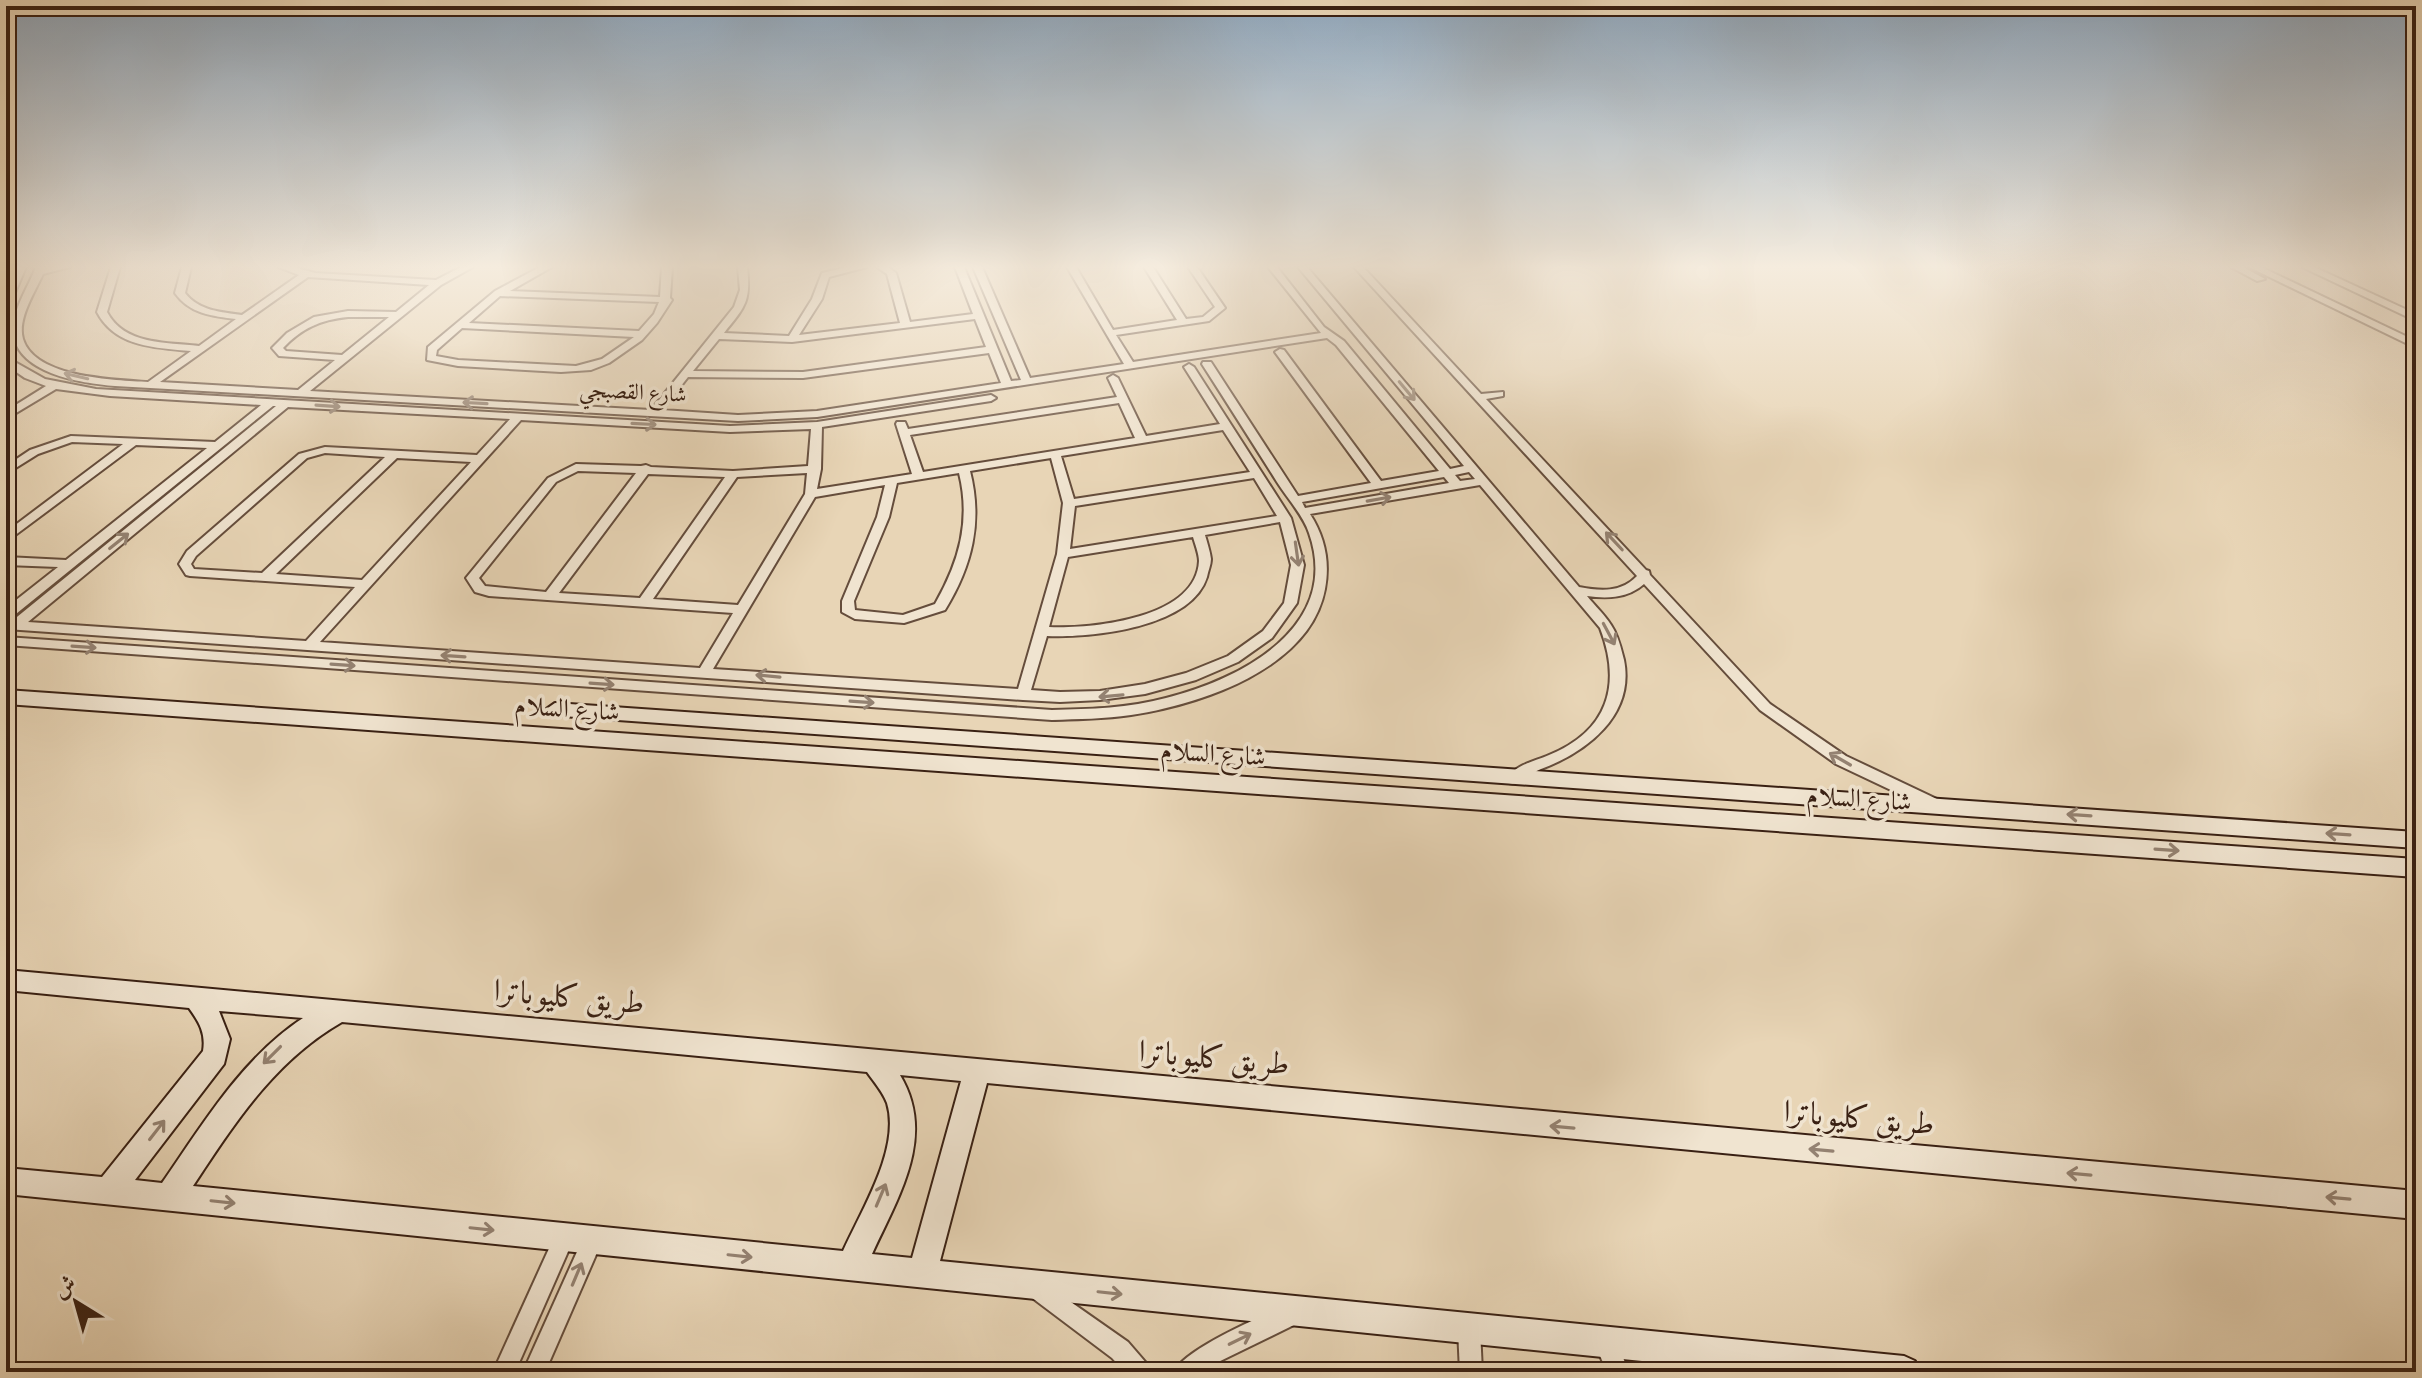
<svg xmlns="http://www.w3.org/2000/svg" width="2422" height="1378" font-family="'IM FELL Double Pica',Amiri,serif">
<rect width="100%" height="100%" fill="#e8d5b6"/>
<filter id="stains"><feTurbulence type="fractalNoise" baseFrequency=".0025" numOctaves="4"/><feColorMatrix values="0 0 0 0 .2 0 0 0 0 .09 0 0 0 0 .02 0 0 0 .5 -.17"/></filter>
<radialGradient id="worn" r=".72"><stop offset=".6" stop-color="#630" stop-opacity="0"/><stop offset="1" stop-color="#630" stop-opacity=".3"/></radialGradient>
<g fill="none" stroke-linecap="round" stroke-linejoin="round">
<defs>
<g id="minor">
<polygon points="17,267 26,267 11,302 6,305 6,292"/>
<path d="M36,267H70L43,274C35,292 17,319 23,339C35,378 115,380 148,382L191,351C156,348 115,347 97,312L111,267H120L107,312C124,345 166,342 199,346L236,319C212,316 190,314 175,293L182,267H191L185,293C199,311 221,312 242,315L299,275L278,267H294L315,273L436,280L461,267H473L441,285L310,391L651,410L734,307L740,290L738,267H747C751,302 745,307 724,333L789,336L812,299L822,273L848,267H867L829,277L822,299L799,335L900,323L887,274L877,267H888L896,273L910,322L973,314L955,267H964L1011,381L1021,380L973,267H982L1030,378L1124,364L1067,267H1076L1113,330L1177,320L1144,267H1153L1186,319L1203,317L1215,307L1188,267H1197L1225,308L1209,321L1116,335L1133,362L1321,333L1268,267H1277L1324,327L1344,341L1450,469L1464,466L1298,267H1307L1579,587C1600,591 1621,593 1637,576L1354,267H1363L1481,394L1503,392V396L1486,399L1646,570L1649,571L1650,575L1770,704L1846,756L1941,801L1944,805L1941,809H1931L1836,764L1760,710L1644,584C1628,598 1608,599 1587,596C1595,606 1605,615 1611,625C1618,635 1621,648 1624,660C1635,715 1587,752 1541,769C1530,773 1521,786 1509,783L1506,779C1517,764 1533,762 1549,755C1608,731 1622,685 1600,628L1480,485L1310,514C1325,537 1330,562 1325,589C1310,669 1201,704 1131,715C1105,719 1078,719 1052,720L6,645V637L1052,710C1091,709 1129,708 1166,698C1241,679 1342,627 1309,533C1303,515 1287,498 1277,482C1252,442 1227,403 1202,364L1203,362H1211L1298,496L1371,483L1275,352L1280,349L1284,350L1381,481L1439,471L1336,345L1327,338L817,417L738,421L115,386C80,383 10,373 13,325C15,307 29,285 36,267ZM308,277L429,285L396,312L348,311L314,317L287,333L272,348L279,356L335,360L298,390L160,382ZM348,317H389L342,355L286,351L283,348C302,328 320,320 348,317ZM975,319L986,347L803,372L693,371L719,339L792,342ZM989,353L1001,383L817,411L738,415L662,410L688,377L803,378ZM1469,472L1475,479L1460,481L1455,475ZM1444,477L1449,483L1305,508L1302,502Z"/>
<path d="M540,267H552L510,291L660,297L662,267H672L670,298L672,300L657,323L642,340L609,363L591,370L561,372L458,366L427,360L428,347L495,291ZM500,296L659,302L654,314L639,331L469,323ZM462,328L634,337L602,359L576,366L458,360L436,356L437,350Z"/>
<polygon points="2231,267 2243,267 2265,279 2257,281"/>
<polygon points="2249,267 2261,267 2416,341 2416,348"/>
<polygon points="2302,267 2314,267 2416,314 2416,321"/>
<path d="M6,357L45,379L96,389L730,426L817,422L991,395L996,398L991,401L822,427L821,469L817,489L912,474L896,424L897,422H905L908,429L1117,397L1108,378L1113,375L1118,378L1146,436L1220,424L1184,367L1189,364L1194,367L1291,518L1304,565L1297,603L1272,638L1238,662L1196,680L1145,694L1100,700L1060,702L1023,700L6,629V621H12L276,406H273L11,618L6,619V608L58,567L6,565V557L66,560L207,448L136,445L6,542V532L123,444L72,442L38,454L6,474V466L30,450L71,436L215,442L261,405L110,396L56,389L6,419V411L46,386L25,378L6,365ZM1119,403L1135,438L923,472L910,435ZM288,407L510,419L477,455L325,447L299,454L187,551L179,564L186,575L190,576L355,587L306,641L28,622ZM521,420L730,432L811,429L808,466L733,471L651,467L646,465L641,466L576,464L548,478L466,578L475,592L489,596L733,613L700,668L320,642ZM1223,430L1250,472L1074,499L1061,456ZM325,453L385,457L262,573L194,569L191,564L196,556L307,458ZM397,458L471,462L362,580L276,574ZM1051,458L1063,503L1057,554L1018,689L713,669L815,497L885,485L877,517L842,601V612L855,619L904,623L945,610C972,566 983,522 970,471ZM578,471L636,473L546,592L485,586L479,578L556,482ZM807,473L805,494L738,605L653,599L737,477ZM959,473C971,521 959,562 935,604L903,615L855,610L854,601L889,517L897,483ZM648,474L725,477L640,598L559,593ZM1254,478L1277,516L1070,549L1075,506ZM1280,522L1291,565L1284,603L1263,631L1228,656L1186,673L1145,684L1100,691L1060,692L1031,690L1047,636C1091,638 1191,628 1207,577C1208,571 1211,565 1211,559C1210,551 1207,542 1205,535ZM1193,537C1195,544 1199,554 1199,561C1196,619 1091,629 1049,627L1068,557Z"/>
<polygon points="564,1228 571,1231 574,1238 515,1372 493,1372 557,1231"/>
<polygon points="592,1231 599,1234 602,1241 545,1372 523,1372 585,1234"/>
<polygon points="1038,1279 1128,1342 1147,1364 1150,1372 1125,1372 1112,1358 1031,1297 1027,1290 1031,1283"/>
<path d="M1290,1304L1298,1307L1301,1315L1298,1323L1210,1366L1202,1372H1174C1184,1349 1264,1315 1290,1304Z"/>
<polygon points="1469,1318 1477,1321 1480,1329 1482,1372 1460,1372 1458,1329 1461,1321"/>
<polygon points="1606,1333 1614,1336 1629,1372 1607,1372 1595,1344 1598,1336"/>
</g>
<g id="secondary">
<polygon points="6,690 2416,859 2416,877 6,704"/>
<polygon points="555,703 2416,832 2416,848 548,715 545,710"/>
<path d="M6,970L2416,1191V1219L987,1083L940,1261L1904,1356L1915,1361L1920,1372H1750L6,1194V1168L102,1177L203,1051C206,1033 199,1022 189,1008L6,990ZM219,1011L303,1018C241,1059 203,1124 162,1183L135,1180L224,1064L230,1039ZM342,1022L867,1072C874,1082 883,1092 887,1103C901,1148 861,1211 843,1251L193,1186C235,1123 274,1061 342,1022ZM900,1075L961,1081L912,1258L872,1254C898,1197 937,1136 900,1075Z"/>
</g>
</defs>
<use href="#minor" stroke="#654d3c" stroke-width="4"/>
<use href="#secondary" stroke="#392013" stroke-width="4"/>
<use href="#minor" fill="#f0e4d0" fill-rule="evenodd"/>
<use href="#secondary" fill="#f0e4d0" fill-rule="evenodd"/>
</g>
<defs><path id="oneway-shaft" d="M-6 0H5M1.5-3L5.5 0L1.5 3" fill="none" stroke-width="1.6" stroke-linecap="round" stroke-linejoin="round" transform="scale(2)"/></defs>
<g stroke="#948272">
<use href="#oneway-shaft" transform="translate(76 376) rotate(-167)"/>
<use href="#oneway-shaft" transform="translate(1407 391) rotate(50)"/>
<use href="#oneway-shaft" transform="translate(475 403) rotate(-177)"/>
<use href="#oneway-shaft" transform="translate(328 406) rotate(4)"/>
<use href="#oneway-shaft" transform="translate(644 424) rotate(3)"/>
<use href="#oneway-shaft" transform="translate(1379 499) rotate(-10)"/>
<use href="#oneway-shaft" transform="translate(119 541) rotate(-39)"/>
<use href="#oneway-shaft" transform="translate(1614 541) rotate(-133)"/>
<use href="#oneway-shaft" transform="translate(1297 554) rotate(82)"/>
<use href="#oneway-shaft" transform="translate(1609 634) rotate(62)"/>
<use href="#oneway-shaft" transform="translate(84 647) rotate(4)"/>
<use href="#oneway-shaft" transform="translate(453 656) rotate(-176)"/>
<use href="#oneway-shaft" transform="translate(343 665) rotate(4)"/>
<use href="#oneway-shaft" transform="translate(768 676) rotate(-175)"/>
<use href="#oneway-shaft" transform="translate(602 684) rotate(4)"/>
<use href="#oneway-shaft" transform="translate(1111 696) rotate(175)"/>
<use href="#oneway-shaft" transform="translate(862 702) rotate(4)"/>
<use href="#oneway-shaft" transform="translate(1840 759) rotate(-150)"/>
<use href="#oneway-shaft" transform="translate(2079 815) rotate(-176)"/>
<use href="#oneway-shaft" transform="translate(2338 834) rotate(-176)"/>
<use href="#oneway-shaft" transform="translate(2167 850) rotate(4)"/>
<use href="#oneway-shaft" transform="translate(272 1055) rotate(135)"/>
<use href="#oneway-shaft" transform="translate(1562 1127) rotate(-175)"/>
<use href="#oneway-shaft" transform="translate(157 1130) rotate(-52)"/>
<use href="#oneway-shaft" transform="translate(1821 1150) rotate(-175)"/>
<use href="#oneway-shaft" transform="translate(2079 1174) rotate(-175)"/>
<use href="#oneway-shaft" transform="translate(881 1195) rotate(-67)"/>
<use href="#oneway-shaft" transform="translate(2338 1198) rotate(-175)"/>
<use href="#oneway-shaft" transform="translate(223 1202) rotate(6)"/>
<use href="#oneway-shaft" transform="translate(482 1229) rotate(6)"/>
<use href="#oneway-shaft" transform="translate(740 1256) rotate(6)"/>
<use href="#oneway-shaft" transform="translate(577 1274) rotate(-67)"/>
<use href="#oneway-shaft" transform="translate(1110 1293) rotate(6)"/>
<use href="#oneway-shaft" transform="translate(1240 1339) rotate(-26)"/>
</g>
<linearGradient id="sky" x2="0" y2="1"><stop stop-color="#90a8be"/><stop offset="0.58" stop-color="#f5ecde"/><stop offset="1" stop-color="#f5ecde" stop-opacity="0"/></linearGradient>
<rect width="2422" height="460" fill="url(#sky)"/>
<g text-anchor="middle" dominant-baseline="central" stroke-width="7" stroke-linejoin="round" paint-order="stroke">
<g font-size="22" fill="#392013" stroke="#f0e4d0">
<text transform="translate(633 392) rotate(3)">شارع القصبجي</text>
</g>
<g font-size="26" fill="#392013" stroke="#f0e4d0">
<text transform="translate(567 709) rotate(4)">شارع السلام</text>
<text transform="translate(1213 754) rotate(4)">شارع السلام</text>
<text transform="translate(1859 799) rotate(4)">شارع السلام</text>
</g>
<g font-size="32" fill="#392013" stroke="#f0e4d0">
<text transform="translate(569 997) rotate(5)">طريق كليوباترا</text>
<text transform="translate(1214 1058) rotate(5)">طريق كليوباترا</text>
<text transform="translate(1859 1118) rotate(5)">طريق كليوباترا</text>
</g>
</g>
<rect width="2422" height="1378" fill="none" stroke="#e8d5b6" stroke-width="32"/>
<rect x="8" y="8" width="2406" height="1362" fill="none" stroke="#392013" stroke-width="4"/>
<rect x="16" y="16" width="2390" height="1346" fill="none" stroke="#392013" stroke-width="2"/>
<g transform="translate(76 1302) rotate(323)" stroke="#f0e4d0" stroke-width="6" paint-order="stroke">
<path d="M0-6L14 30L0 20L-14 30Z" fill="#392013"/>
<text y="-12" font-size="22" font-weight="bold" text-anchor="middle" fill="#392013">ش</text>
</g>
<rect width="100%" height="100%" filter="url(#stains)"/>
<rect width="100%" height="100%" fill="url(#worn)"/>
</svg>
